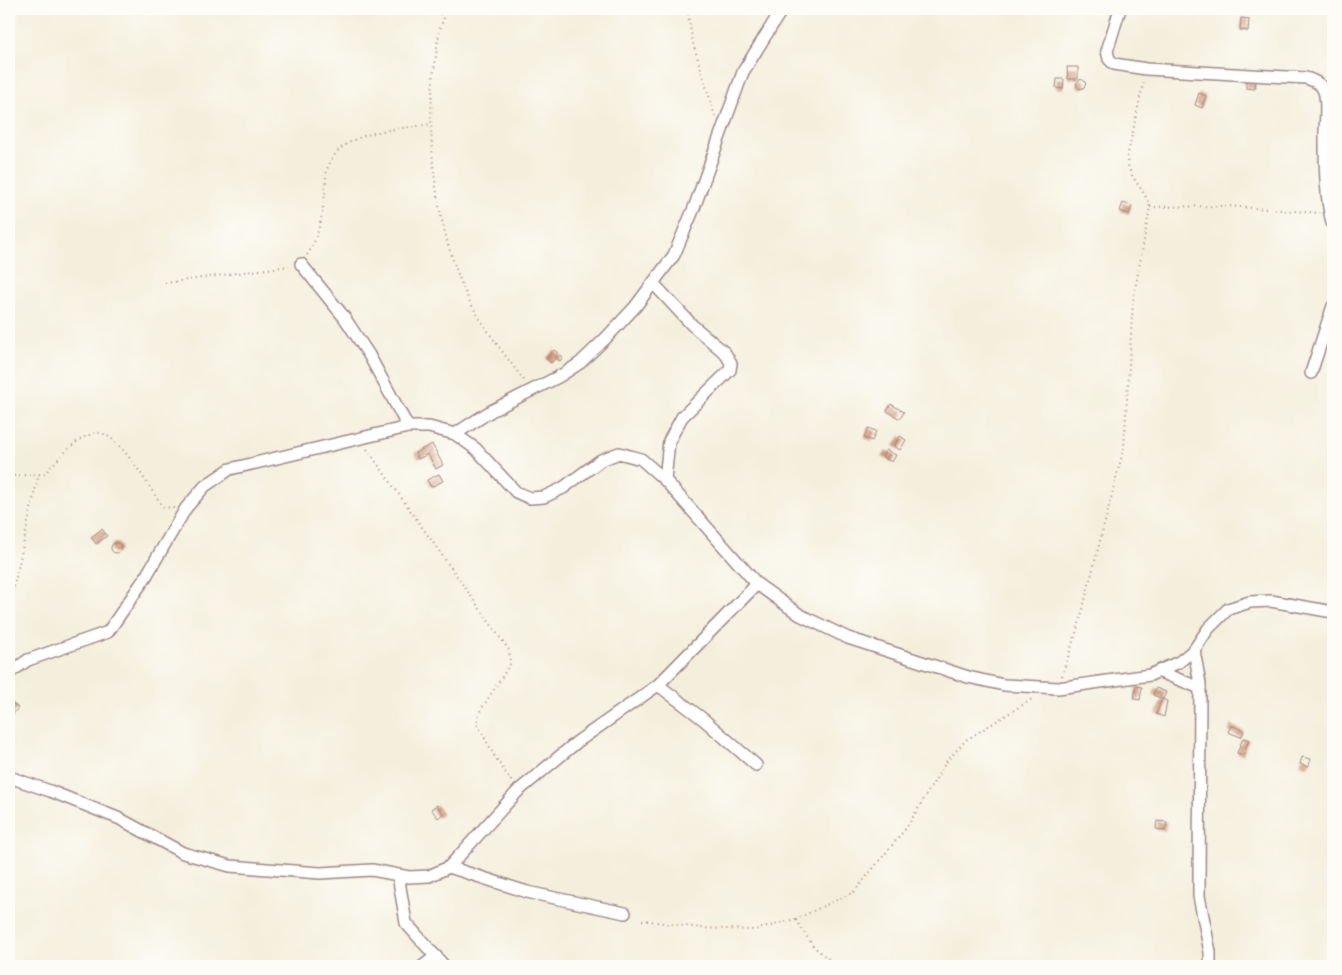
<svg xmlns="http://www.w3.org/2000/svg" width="1342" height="975" font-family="Caveat,sans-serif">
<defs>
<pattern id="building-hatch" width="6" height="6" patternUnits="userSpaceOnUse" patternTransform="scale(1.25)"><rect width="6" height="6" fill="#d99f81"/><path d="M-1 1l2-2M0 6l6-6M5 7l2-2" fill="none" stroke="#b2816a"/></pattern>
</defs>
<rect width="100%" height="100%" fill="#fdfcf7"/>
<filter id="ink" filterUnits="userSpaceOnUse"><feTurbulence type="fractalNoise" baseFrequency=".02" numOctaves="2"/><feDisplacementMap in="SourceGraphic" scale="10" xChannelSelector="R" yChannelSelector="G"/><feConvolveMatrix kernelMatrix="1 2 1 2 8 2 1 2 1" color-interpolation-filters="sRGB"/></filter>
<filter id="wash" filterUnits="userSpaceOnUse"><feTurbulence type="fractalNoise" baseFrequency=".0096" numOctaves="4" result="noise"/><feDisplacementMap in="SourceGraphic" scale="20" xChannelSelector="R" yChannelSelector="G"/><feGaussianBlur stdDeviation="1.12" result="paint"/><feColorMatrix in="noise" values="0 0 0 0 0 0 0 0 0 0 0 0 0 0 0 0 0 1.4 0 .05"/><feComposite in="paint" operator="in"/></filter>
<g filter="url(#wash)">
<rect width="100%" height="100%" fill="#f4efdd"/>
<g id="blocks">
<g fill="url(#building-hatch)">
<polygon points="1241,18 1249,19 1248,31 1240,30"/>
<polygon points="1067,67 1078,67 1078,79 1068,79"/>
<polygon points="1057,79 1064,79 1063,89 1056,88"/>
<polygon points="1246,79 1256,80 1255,89 1246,88"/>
<circle cx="1081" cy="84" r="4.5"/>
<polygon points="1199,93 1206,96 1202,108 1195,105"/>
<polygon points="1123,203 1132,206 1129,214 1120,211"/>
<polygon points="554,350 563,357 560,361 556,358 551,363 546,358"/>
<polygon points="891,404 904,412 900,419 887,411"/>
<polygon points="868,428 876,431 872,441 864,438"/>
<polygon points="900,436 906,440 900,450 894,446"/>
<polygon points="432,444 443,465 436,469 428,454 418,459 415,453"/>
<polygon points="886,450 896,455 892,462 882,457"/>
<polygon points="439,474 443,481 431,487 427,480"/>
<polygon points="102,529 107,536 96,544 91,537"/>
<circle cx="116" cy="548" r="5"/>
<polygon points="1136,686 1142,687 1140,700 1134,699"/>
<polygon points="1156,688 1166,692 1163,699 1153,695"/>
<polygon points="1162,699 1167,701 1164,717 1156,714"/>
<polygon points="11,702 18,708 9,719 9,704"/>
<polygon points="1231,725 1244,731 1241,737 1228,732"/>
<polygon points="1243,738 1249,740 1243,755 1237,753"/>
<polygon points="1302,757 1311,759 1308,767 1300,764"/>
<polygon points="437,805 443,814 438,818 431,809"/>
<polygon points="1157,821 1167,822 1165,831 1156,829"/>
</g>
</g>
</g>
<g filter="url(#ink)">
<use href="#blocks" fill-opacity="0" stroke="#9f8784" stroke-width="1"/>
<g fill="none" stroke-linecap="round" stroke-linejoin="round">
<defs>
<g id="street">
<path d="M1120,9L1107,51L1109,59L1114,64L1146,69L1306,78C1314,81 1321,83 1324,91C1328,104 1325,121 1325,134C1325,163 1325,198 1333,226"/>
<polyline points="301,264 344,317 369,355 408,427"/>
<polyline points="653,283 692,325 725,353 731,363 730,370 725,375 682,417 669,441 665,480"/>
<polyline points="1311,373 1333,306"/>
<polyline points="455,434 491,411 560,376 580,363 606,338 635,307 674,255 694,208 743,72 782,9"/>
<polyline points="1194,650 1200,684 1199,896 1210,952 1210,966"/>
<polyline points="1160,672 1200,688"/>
<polyline points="9,673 28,660 108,632 145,578 186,508 205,486 230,469 408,427 429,427 455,434 476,449 516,492 530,498 544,497 563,488 601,460 619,453 641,459 665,480 757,584 800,615 848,638 968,677 1004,685 1058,688 1150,675 1179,662 1194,650 1208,629 1228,609 1250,602 1271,601 1333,612"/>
<polyline points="658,685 703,719 756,765"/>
<polyline points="9,777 50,791 120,819 183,853 230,866 320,873 372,870 409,877 429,876 449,867 518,791 577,742 658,685 757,584"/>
<polyline points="449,867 527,892 625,913"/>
<polyline points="398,875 406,923 444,966"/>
<polyline points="423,966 436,956"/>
</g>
</defs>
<use href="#street" stroke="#9f8784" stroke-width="14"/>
<g stroke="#9f8784" stroke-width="2" stroke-dasharray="1 4" stroke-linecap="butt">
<polyline points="440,9 441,19"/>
<path d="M449,9C439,24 438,38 436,56C425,126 433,210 459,277C473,316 501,349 525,382"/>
<polyline points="687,9 693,43 715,116"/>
<polyline points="1150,207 1227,206 1320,213"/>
<path d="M307,255C319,237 322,216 325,194C326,186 325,175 328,167C342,129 397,130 431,124"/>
<polyline points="165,283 289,266"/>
<polyline points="367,449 509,650 510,664 479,713 477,724 495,757 512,782"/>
<path d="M9,476L44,474C58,460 74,438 95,433C117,428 151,491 163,507L174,508"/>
<polyline points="9,601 12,596 38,477"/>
<path d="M1062,676L1080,620L1124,447L1133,301L1150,207C1145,189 1128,178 1127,158L1144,80"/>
<polyline points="642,920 700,928 755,930 796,919 854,892 907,827 946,762 966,740 1032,699"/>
<polyline points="796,920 813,946 837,966"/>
</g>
<use href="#street" stroke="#fff" stroke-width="11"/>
</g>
</g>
<rect width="1342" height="975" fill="none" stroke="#fdfcf7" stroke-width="30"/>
</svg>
